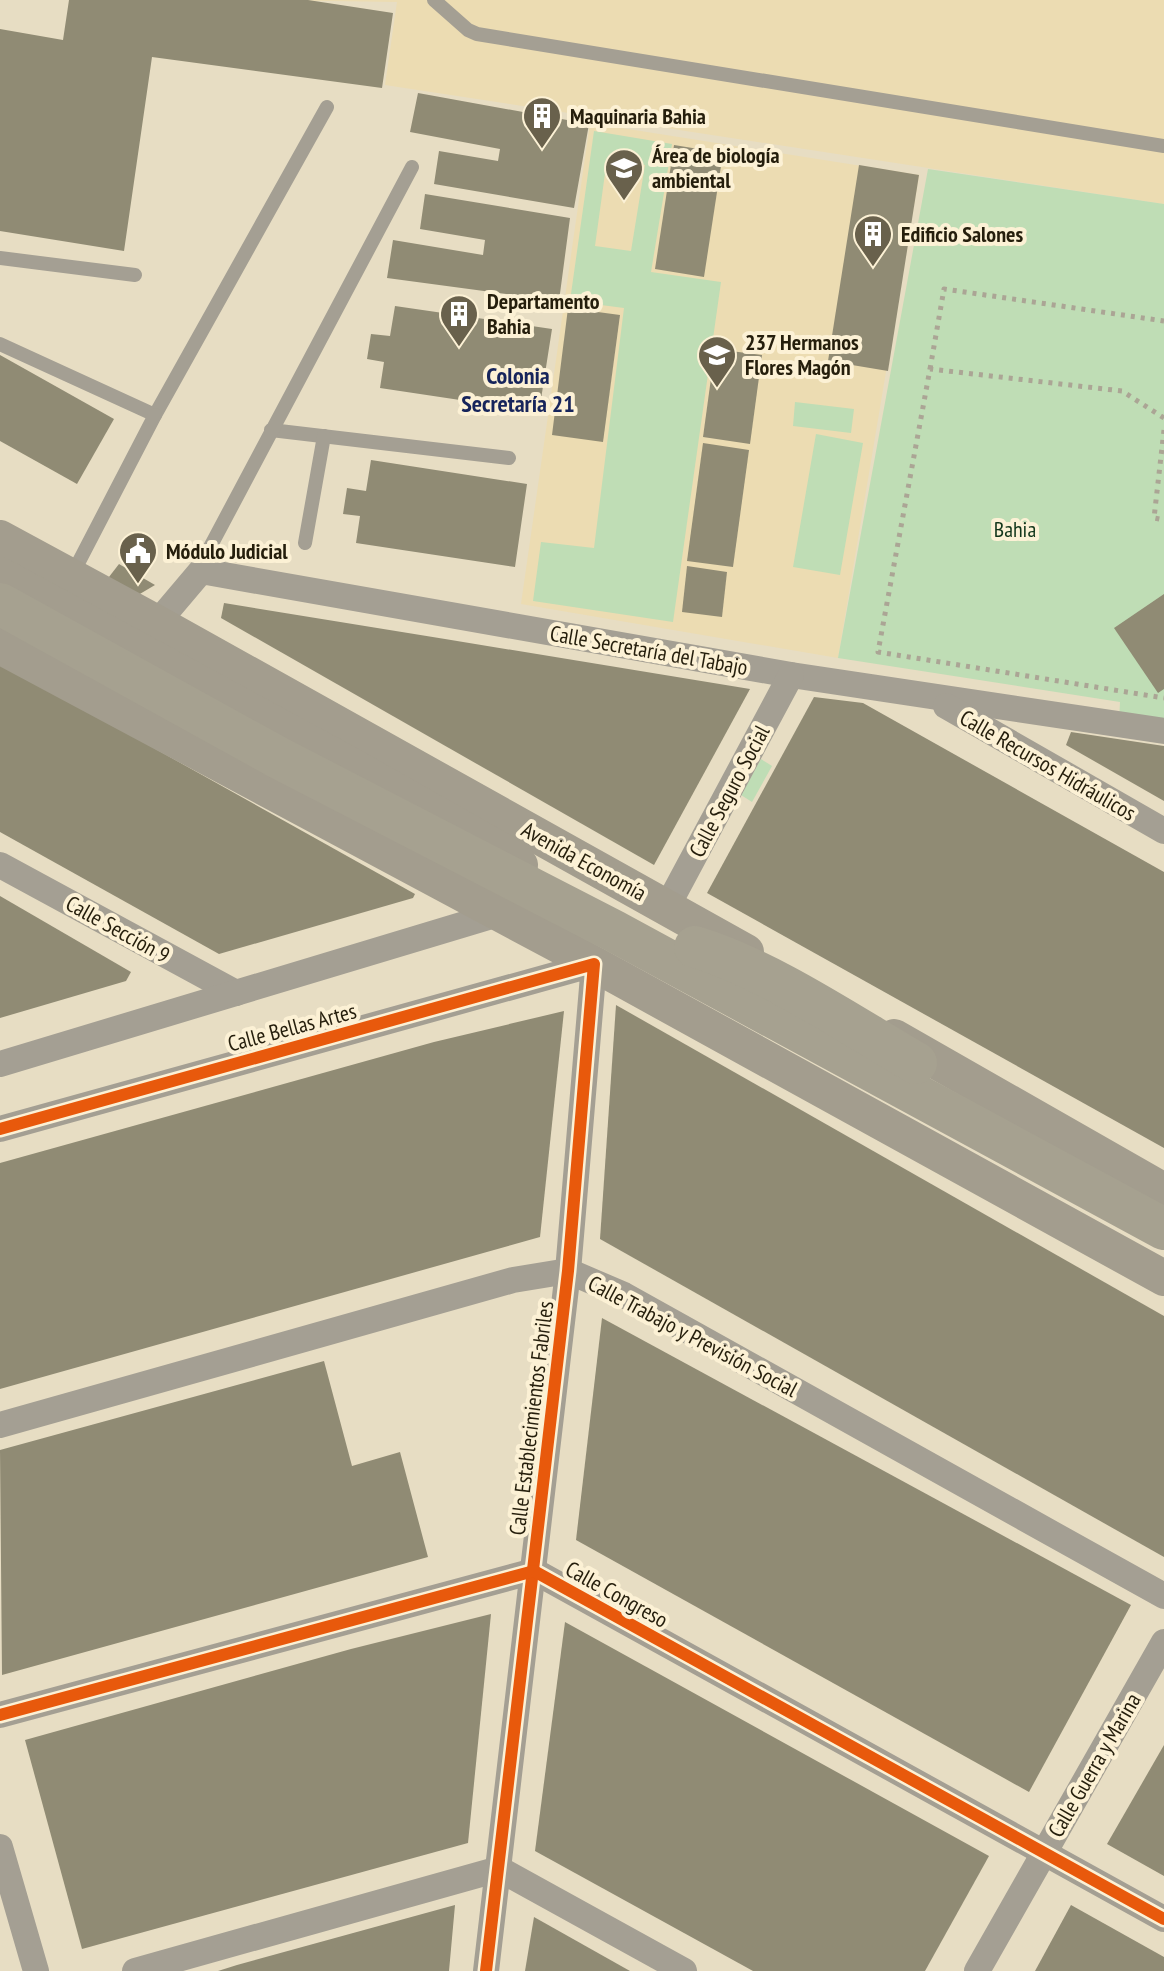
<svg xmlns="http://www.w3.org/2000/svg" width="1164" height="1971" font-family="'PT Sans Narrow',sans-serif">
<rect width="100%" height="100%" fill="#e7ddc3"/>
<g fill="#ecdcb2">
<polygon points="266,0 1164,0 1164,204 385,85 397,2"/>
<polygon points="590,123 919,175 838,658 521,604"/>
</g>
<g fill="#bfddb5" fill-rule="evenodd">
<path d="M594,131L672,144L651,272L721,282L673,622L533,601L541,542L594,548L624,308L570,301ZM607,159L645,165L631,251L595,246Z"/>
<polygon points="928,169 1164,204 1164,726 1119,722 1120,702 838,658"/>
<polygon points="795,402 854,409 851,433 793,426"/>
<polygon points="816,434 863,443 840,575 793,567"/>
<polygon points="761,759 772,766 752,802 741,795"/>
</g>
<g fill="#908b74">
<polygon points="69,0 308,0 393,13 382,88 152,57 124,251 0,231 0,29 63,40"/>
<polygon points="418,93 589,124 574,208 434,184 439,151 498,161 500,149 410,132"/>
<polygon points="674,145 723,153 704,277 655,269"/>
<polygon points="859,165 919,175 888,371 828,361"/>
<polygon points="425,194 570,218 559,301 387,278 393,240 483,255 485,240 420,229"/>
<polygon points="395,306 552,329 539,412 380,388 384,362 367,359 371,334 390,336"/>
<polygon points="568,308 620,315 603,442 552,435"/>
<polygon points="715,349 762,355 750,444 703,437"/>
<polygon points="0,355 114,419 77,484 0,441"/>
<polygon points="703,443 749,450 733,567 687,561"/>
<polygon points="371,460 527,484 515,567 356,543 360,516 343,514 347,488 366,491"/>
<polygon points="119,564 155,585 128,601 102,586"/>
<polygon points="687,566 727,572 722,617 682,612"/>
<polygon points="1164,594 1164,689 1158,693 1114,628"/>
<polygon points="224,603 445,639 750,689 654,865 221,618"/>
<polygon points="0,662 415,894 413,898 219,954 0,832"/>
<polygon points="814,697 863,703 1164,872 1164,1148 707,893"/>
<polygon points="1071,732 1164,746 1164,801 1066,745"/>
<polygon points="0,896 131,972 126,981 0,1018"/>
<polygon points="616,1005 1164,1316 1164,1557 600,1239"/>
<polygon points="564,1011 540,1237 0,1389 0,1163 434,1042"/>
<polygon points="602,1318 1131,1605 1029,1792 576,1540"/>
<polygon points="324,1361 352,1466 400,1452 428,1557 2,1675 0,1450"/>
<polygon points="491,1614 468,1843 82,1949 25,1740 351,1649"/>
<polygon points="565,1622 989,1856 925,1971 753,1971 535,1851"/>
<polygon points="1164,1745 1164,1876 1107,1844"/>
<polygon points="455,1905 449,1971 218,1971 237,1965"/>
<polygon points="1071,1905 1164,1957 1164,1971 1035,1971"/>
<polygon points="534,1917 630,1971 525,1971"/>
</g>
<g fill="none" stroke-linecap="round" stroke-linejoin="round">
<g stroke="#aba595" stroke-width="5" stroke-dasharray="4 6" stroke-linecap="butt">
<polyline points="930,369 944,289 1164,321"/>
<polyline points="1164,418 1122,391 930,369 878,652 1164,698"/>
<polyline points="1164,430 1154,518 1164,520"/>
</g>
<g stroke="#a49f93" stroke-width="14">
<polyline points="434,0 468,30 477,34 1164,146"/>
<polyline points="0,258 135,275"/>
<polyline points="0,344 155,415 327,107"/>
<polyline points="271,430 509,458"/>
<polyline points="305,543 324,436"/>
<polyline points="201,571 208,551 412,167"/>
<polyline points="72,575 155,415"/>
</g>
<g stroke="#a49f93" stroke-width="26">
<polyline points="157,623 201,571 791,675 1164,731"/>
<polyline points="946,706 1164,831"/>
<polyline points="0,865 236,993"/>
<polyline points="667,907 791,675"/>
<polyline points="0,1064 498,914"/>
<polyline points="0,1129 594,964 568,1271 486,1971"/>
<polyline points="0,1425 513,1280 568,1271 624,1295 1164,1596"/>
<polyline points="0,1715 534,1571 1164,1919"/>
<polyline points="0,1847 36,1971"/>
<polyline points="135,1971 499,1869 684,1971"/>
<polyline points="977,1971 1164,1642"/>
</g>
<g stroke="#a39d8e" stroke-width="36">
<polyline points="0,538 157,623 746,952"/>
<polyline points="0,575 345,762 504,852 520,865"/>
<polyline points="0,646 594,964 1164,1278"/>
<polyline points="894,1037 1164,1191"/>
</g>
<g stroke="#a6a190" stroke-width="42">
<polyline points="0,604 277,757 614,931 1164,1229"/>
<path d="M695,947C768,969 849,1024 916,1063"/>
</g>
<defs>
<g id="cycleway">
<polyline points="0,1129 594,964 568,1271 486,1971"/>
<polyline points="0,1715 534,1571 1164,1919"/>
</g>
</defs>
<use href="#cycleway" stroke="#fcf1d5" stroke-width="17"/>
<use href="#cycleway" stroke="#e8590c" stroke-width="12"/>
</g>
<defs>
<symbol id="building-pin" viewBox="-11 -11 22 30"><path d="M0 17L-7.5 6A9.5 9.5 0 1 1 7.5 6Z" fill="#69614c" stroke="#fcf1d5"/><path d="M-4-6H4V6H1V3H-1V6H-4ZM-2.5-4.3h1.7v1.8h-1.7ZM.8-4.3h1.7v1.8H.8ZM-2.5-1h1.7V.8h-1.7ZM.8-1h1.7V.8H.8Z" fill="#fff"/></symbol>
<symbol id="school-pin" viewBox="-11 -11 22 30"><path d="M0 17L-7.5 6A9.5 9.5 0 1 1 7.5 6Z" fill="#69614c" stroke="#fcf1d5"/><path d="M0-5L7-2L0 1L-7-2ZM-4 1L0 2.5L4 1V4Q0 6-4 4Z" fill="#fff"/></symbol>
<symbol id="civic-pin" viewBox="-11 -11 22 30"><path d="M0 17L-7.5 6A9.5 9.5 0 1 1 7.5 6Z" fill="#69614c" stroke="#fcf1d5"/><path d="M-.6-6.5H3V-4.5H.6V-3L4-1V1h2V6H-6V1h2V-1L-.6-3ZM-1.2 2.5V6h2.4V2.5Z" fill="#fff"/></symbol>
</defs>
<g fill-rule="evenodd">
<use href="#building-pin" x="520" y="94" width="44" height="60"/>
<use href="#school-pin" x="602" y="146" width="44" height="60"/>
<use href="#building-pin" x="851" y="212" width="44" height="60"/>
<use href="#building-pin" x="437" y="292" width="44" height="60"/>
<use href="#school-pin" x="695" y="333" width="44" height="60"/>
<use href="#civic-pin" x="116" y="529" width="44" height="60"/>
</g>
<g text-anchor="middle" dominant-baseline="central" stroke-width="8" stroke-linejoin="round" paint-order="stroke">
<g font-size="22" font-weight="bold" fill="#251e0c" stroke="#fcf1d5" text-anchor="start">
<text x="570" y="116">Maquinaria Bahia</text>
<text x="652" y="155">Área de biología<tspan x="652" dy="25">ambiental</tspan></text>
<text x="901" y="234">Edificio Salones</text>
<text x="487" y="301">Departamento<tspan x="487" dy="25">Bahia</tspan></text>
<text x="745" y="342">237 Hermanos<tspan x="745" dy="25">Flores Magón</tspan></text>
<text x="166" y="551">Módulo Judicial</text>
</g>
<g font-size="22" fill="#12361a" stroke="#fcf1d5">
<text x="1015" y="529">Bahia</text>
</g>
<g font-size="22" fill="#251e0c" stroke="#fcf1d5">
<text transform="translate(649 650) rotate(10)">Calle Secretaría del Tabajo</text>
<text transform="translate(1048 765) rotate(30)">Calle Recursos Hidráulicos</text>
<text transform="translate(729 791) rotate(-62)">Calle Seguro Social</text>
<text transform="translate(584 861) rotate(29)">Avenida Economía</text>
<text transform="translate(118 929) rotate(29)">Calle Sección 9</text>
<text transform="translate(292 1027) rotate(-15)">Calle Bellas Artes</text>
<text transform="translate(693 1336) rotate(28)">Calle Trabajo y Previsión Social</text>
<text transform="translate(531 1418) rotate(-83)">Calle Establecimientos Fabriles</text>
<text transform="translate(617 1594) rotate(29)">Calle Congreso</text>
<text transform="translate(1094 1765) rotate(-60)">Calle Guerra y Marina</text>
</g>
<g font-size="24" font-weight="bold" fill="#16245b" stroke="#fcf1d5">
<text x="518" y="375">Colonia<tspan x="518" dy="28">Secretaría 21</tspan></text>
</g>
</g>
</svg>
